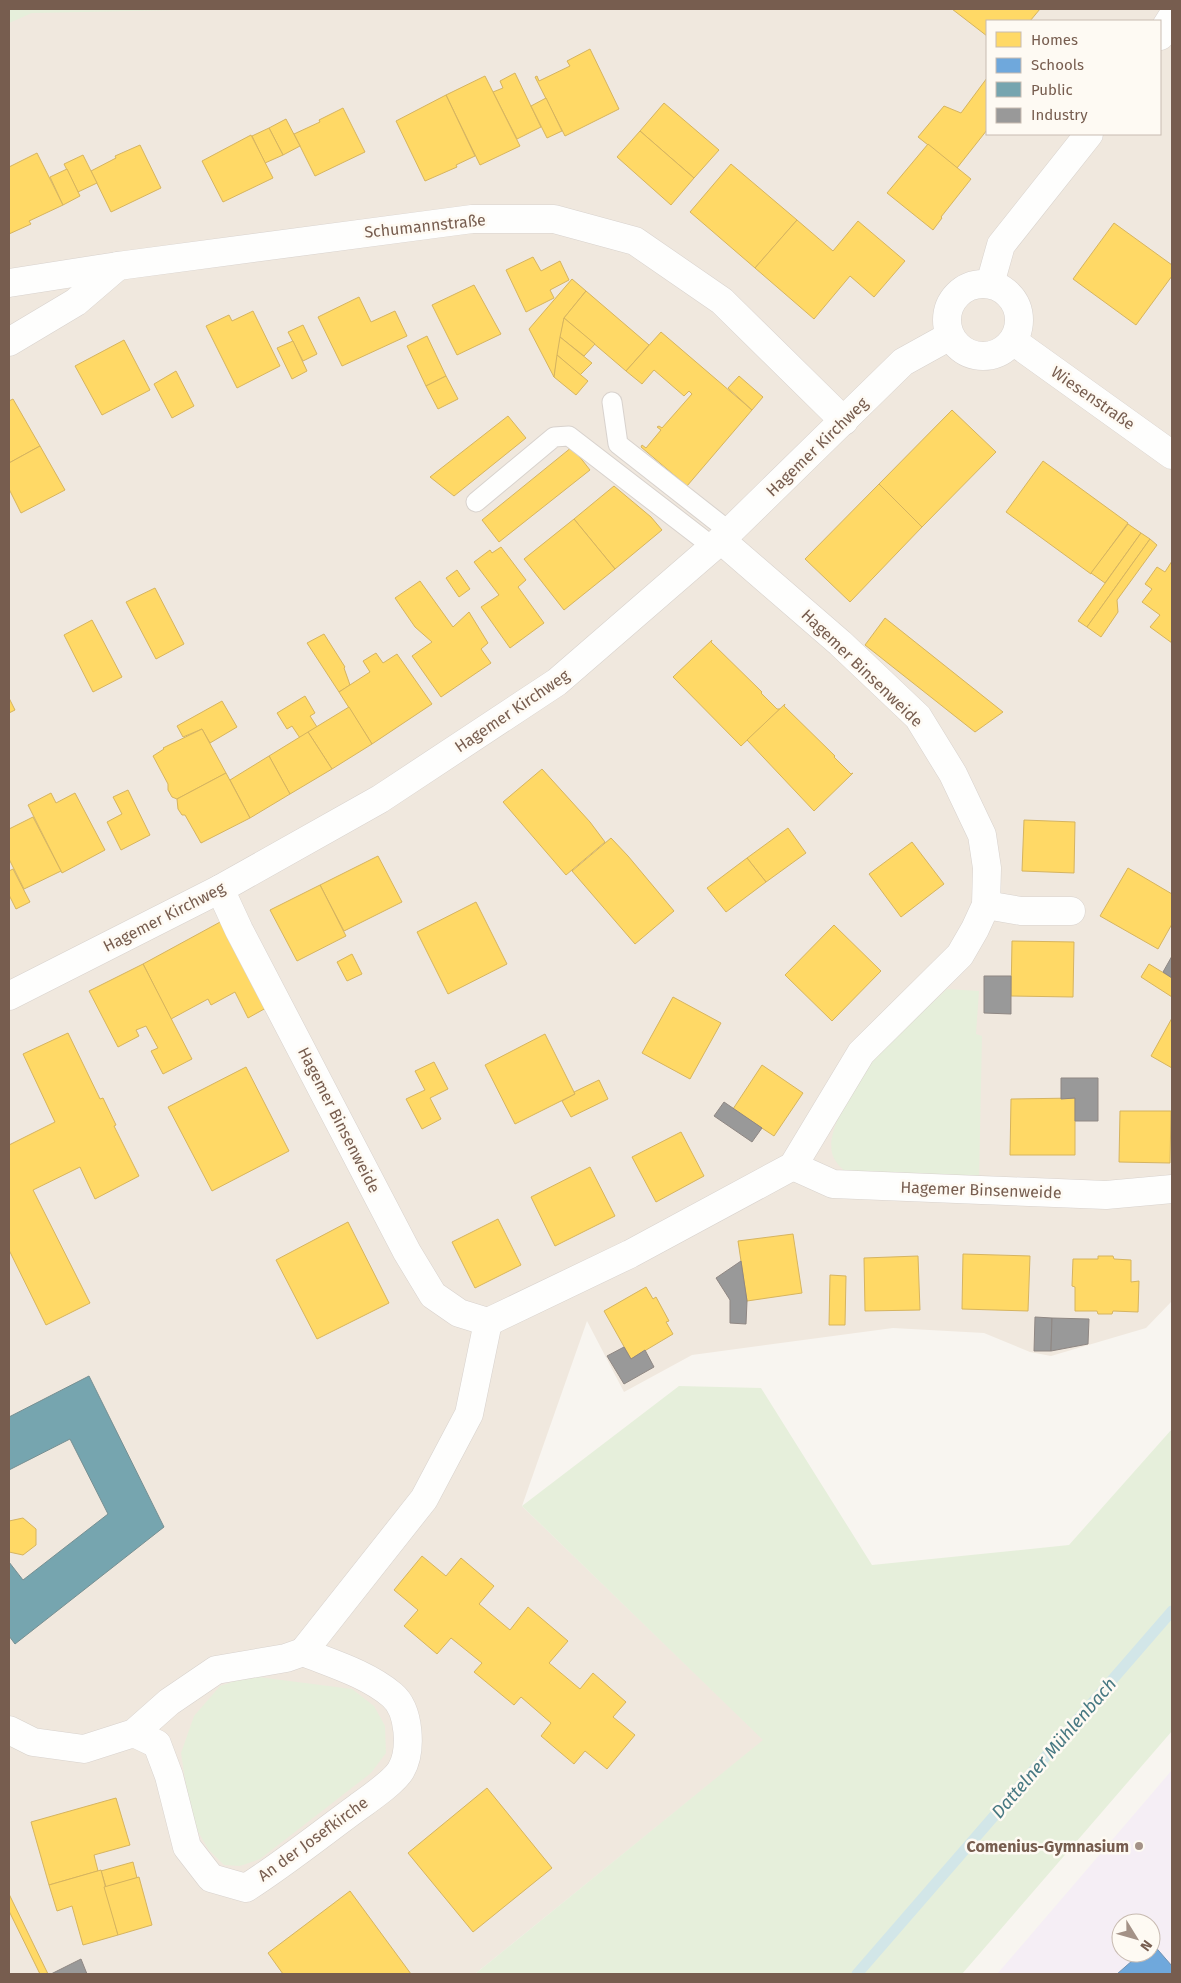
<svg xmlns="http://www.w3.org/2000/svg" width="1181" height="1983" font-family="'Fira Sans',sans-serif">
<rect width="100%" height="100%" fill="#f8f5f0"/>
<path fill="#f0e8de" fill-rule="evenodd" d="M9,9H1172V1301L1146,1328L1051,1356L1030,1352L984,1333L893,1328L692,1355L624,1392L587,1321L522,1506L764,1740L475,1974H9ZM987,21H1160V134H987Z"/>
<path fill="#f5eef5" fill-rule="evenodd" d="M1172,1770V1974H997L1029,1937ZM1121,1923H1151V1953H1121Z"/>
<g fill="#e6efdb">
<polygon points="9,9 232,9 32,13 9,23"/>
<path d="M947,989L979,991L976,1034L982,1036L979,1181L851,1176C843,1170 834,1162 832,1153C825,1124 870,1061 890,1040C908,1022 929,1007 947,989Z"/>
<polygon points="679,1386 761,1388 872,1565 1069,1545 1172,1429 1172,1731 962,1974 475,1974 763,1740 522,1506"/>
<polygon points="250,1676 352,1689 374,1706 385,1726 386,1753 371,1773 260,1859 240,1866 224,1865 208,1849 191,1819 181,1753 194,1716 220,1686"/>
</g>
<g fill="#ffd966" stroke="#d6b45f">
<polygon points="952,9 1040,9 1030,21 987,21 987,36"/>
<polygon points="590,49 619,109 565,136 535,77 537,76 539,81 570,66 567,61"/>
<polygon points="515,73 541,127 517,139 493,92 503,88 500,81"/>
<polygon points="485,76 520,146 480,165 446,95"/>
<polygon points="987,78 987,130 957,168 918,137 944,106 961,113"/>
<polygon points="446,95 475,156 456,165 457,167 425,181 396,121"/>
<polygon points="546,98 562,131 547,138 531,106"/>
<polygon points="664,103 719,150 694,178 640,131"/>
<polygon points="343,108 365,152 315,176 294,134 320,122 319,120"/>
<polygon points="286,119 300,146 283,155 269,128"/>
<polygon points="269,128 283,155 265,163 252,136"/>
<polygon points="640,131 694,178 671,205 617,157"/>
<polygon points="251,135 273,178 223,202 202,161"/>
<polygon points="928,144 971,179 941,217 942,218 933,230 887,193"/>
<polygon points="140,145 161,188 111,212 91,171 116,158 115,156"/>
<polygon points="37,153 63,205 29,221 31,224 9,234 9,167"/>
<polygon points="83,155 97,183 78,192 64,164"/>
<polygon points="731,164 797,220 755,268 690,212"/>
<polygon points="67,169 80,196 63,205 50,177"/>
<polygon points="797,220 833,251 858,221 905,261 874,297 850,276 814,319 755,268"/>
<polygon points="1114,223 1172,265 1172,276 1136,325 1073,279"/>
<polygon points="533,257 541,271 560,261 569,280 550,290 554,298 526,312 506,270"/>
<polygon points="572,279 586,291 564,318 554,377 529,329"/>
<polygon points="474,285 501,334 457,355 432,305"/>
<polygon points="586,291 649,345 626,371 564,318"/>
<polygon points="359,297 371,322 395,311 407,336 342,366 318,317"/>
<polygon points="253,311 280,366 237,388 206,326 229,315 232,321"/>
<polygon points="564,318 595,344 584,356 560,337"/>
<polygon points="303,325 317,354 303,361 288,332"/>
<polygon points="661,332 752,410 687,486 641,447 642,445 646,448 661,430 657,427 659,426 662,428 692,394 689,391 684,396 654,370 642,384 626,371"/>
<polygon points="427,336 446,376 426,386 407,346"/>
<polygon points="560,337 592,363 580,375 557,355"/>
<polygon points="124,340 150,390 102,415 75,366"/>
<polygon points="293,341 307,371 292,379 277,348"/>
<polygon points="557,355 588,381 576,395 554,377"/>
<polygon points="176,371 194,406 172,418 154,384"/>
<polygon points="446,376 458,399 438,409 426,386"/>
<polygon points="739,376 763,397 752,410 728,388"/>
<polygon points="13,399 40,446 9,463 9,401"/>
<polygon points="952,410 996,452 922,527 879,484"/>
<polygon points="508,416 526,438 454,496 430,477"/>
<polygon points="40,446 65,490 21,513 9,489 9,463"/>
<polygon points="572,447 590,470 499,542 482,520"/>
<polygon points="1043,461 1128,523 1091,574 1006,512"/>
<polygon points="879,484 922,527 850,602 805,559"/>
<polygon points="614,486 651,517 662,530 615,569 574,519"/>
<polygon points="574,519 615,569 564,610 524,559"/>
<polygon points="1128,524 1141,533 1105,583 1091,573"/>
<polygon points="1141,533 1150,539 1087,627 1078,621"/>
<polygon points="1150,539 1157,545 1117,600 1118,612 1101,637 1087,627"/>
<polygon points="501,547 526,580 518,587 544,623 510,648 481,607 499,595 474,562 490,550 492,553"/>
<polygon points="1172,561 1172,643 1150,627 1160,615 1142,602 1152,589 1145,584 1157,567 1165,572"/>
<polygon points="457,570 470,589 459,597 446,578"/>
<polygon points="420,581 453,627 469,612 488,643 481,649 491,663 441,697 412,656 432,642 415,627 395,598"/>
<polygon points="155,588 184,644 156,659 126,602"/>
<polygon points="885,618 1003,712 975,732 865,645"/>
<polygon points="92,620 122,677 93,692 64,635"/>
<polygon points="324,634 345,667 344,668 350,685 339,692 307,643"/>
<polygon points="712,640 711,642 762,692 761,693 777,709 780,709 741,746 673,677"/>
<polygon points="376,653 383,663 397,654 432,704 372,744 339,692 370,672 363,661"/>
<polygon points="305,696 315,713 310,716 317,727 300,738 292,726 287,729 277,713"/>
<polygon points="9,698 15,710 9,713"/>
<polygon points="222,701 237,727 210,743 202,729 183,737 177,726"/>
<polygon points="785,704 784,706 835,756 834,757 851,774 853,773 814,811 747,740"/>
<polygon points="349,707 372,744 332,769 308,732"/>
<polygon points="202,729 226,773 177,799 172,797 168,790 168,784 153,756 164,749 163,748"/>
<polygon points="308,732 332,769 290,794 269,756"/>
<polygon points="269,756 290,794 250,818 230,780"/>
<polygon points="542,769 590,822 605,842 566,875 503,802"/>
<polygon points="226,773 250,818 201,843 185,815 182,815 178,809 177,799"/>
<polygon points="128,790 150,835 121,850 107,822 122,814 113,797"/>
<polygon points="51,793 56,803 75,793 105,850 62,873 28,805"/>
<polygon points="33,817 61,871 24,889 9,859 9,829"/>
<polygon points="1024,820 1075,822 1074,873 1022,871"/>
<polygon points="788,828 806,853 766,882 747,858"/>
<polygon points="611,838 628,856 674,911 635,944 572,871"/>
<polygon points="912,842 944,884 901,917 869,874"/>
<polygon points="378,856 402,902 344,931 320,885"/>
<polygon points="747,858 766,882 726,912 707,888"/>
<polygon points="1128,868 1172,894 1172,924 1158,949 1100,916"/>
<polygon points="13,869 30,902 16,909 9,895 9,871"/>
<polygon points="320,885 346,936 297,961 270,910"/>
<polygon points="476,902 507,964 448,994 417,932"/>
<polygon points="222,921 266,1008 248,1018 235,992 211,1005 208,999 171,1019 143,964"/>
<polygon points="834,925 881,971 832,1021 785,975"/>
<polygon points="1012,941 1074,942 1073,997 1011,996"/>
<polygon points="352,954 362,974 347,981 337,962"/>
<polygon points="143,964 192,1059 163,1074 151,1051 158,1048 146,1026 136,1030 139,1036 118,1047 89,991"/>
<polygon points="1149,964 1172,978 1172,997 1141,977"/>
<polygon points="673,997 721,1023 690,1079 642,1053"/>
<polygon points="1172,1018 1172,1068 1151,1056"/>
<polygon points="68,1033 100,1099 103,1098 116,1125 114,1126 139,1176 95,1199 80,1167 33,1190 90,1303 46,1325 9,1250 9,1145 55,1122 23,1054"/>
<polygon points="545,1034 575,1094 515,1124 485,1065"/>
<polygon points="434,1062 448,1089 430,1098 441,1119 422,1129 406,1099 425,1090 415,1071"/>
<polygon points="762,1065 803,1093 774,1136 733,1109"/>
<polygon points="246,1067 289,1151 212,1191 168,1107"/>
<polygon points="599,1080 608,1099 571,1117 562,1101 575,1094 574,1092"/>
<polygon points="1075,1098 1075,1155 1010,1155 1011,1099"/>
<polygon points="1120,1111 1171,1111 1170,1163 1119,1162"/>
<polygon points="681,1132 704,1176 656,1202 632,1157"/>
<polygon points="590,1167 615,1216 555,1246 531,1197"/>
<polygon points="498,1219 521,1265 475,1288 452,1242"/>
<polygon points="348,1222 389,1303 317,1339 276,1260"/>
<polygon points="793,1234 802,1293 747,1301 738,1241"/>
<polygon points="963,1254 1030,1256 1028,1311 962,1309"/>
<polygon points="918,1256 920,1310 865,1311 864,1258"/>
<polygon points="1098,1256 1113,1256 1114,1259 1131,1260 1131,1282 1139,1281 1138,1312 1113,1311 1112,1314 1098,1314 1097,1311 1075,1311 1075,1287 1072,1286 1073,1259 1098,1259"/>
<polygon points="830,1275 846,1276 845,1325 829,1325"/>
<polygon points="646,1287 653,1299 656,1297 669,1321 666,1322 673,1334 631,1359 604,1311"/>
<polygon points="23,1518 36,1529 36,1545 23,1555 9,1552 9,1521"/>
<polygon points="422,1556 446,1576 461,1558 494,1586 479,1604 510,1630 528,1607 568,1641 549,1663 580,1689 593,1673 626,1702 613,1717 635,1735 607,1769 585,1751 574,1764 541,1736 551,1723 521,1697 514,1705 474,1672 482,1663 451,1638 437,1654 404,1626 418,1610 394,1590"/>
<polygon points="487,1788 552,1868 473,1932 408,1853"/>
<polygon points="116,1798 130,1845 94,1855 98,1871 49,1885 31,1822"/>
<polygon points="133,1862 137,1878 106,1887 101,1871"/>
<polygon points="101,1870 118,1935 83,1945 72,1906 57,1911 49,1885"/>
<polygon points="139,1877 152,1925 118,1935 104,1887"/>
<polygon points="350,1891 411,1974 283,1974 268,1953"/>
<polygon points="9,1894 48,1974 40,1974 9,1911"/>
</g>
<polygon fill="#6fa8dc" stroke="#7192b2" points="1152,1943 1172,1966 1172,1974 1117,1974 1141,1953 1151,1953"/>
<polygon fill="#76a5af" stroke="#768f92" points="89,1376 164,1527 15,1644 9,1636 9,1562 23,1580 108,1514 70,1439 9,1470 9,1417"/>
<g fill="#999" stroke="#8f8783">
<polygon points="1172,956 1172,978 1163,972"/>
<polygon points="984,976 1011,976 1011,1014 984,1013"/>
<polygon points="1061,1078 1098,1078 1098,1121 1075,1121 1075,1098 1061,1099"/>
<polygon points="724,1102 762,1128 752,1142 714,1116"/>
<polygon points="741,1261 747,1301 746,1324 730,1323 730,1300 716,1278"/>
<polygon points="1035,1317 1052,1318 1051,1351 1034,1351"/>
<polygon points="1052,1318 1089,1319 1088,1344 1051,1351"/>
<polygon points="624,1347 631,1359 645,1350 654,1367 624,1384 607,1356"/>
<polygon points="81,1959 87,1974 51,1974"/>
</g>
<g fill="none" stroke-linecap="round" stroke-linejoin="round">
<polyline stroke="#d2e6e8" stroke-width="11" points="857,1974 1172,1611"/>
<defs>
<g id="lane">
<polyline points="612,402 618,444 730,532"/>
<polyline points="476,502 554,437 569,436 713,547"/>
</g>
<g id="street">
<polyline points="1160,36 1172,17"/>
<polyline points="9,283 118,266 472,219 554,219 635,241 722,301 844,421"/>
<circle cx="983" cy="320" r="36"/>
<polyline points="990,284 1001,245 1089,134"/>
<polyline points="1013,341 1172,455"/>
<polyline points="9,342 76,302 118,266"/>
<polyline points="220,889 239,930 407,1252 433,1295 459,1313 488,1322 630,1254 793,1166 861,1053 960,955 975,929 986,905 987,868 982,835 953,774 918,717 840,643 721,540"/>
<polyline points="986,905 1021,911 1071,911"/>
<polyline points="9,996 220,889 380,799 557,682 721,540 903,362 950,336"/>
<polyline points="793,1166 833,1184 1106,1195 1172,1189"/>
<polyline points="303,1652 424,1499 469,1414 488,1322"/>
<path d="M9,1730L33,1742L84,1749L134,1733L169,1702L216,1670L286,1658L303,1652C333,1664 367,1674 392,1695C410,1710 412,1751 401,1770C395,1781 369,1799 358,1807C321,1834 285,1863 246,1888L211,1878L187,1847L169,1776L157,1744L134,1733"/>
</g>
</defs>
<use href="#lane" stroke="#d8d2cd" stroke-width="21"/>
<use href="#street" stroke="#d8d2cd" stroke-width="29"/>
<use href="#lane" stroke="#fefefd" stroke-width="19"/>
<use href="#street" stroke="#fefefd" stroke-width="28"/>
</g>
<circle fill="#a49287" stroke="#fefaf3" stroke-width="2" cx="1139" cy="1846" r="5"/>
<g text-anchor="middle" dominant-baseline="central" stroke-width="5" stroke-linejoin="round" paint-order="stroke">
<g font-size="16" fill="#775d4f" stroke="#fefaf3">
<text transform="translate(425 226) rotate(-6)">Schumannstraße</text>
<text transform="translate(1093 398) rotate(35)">Wiesenstraße</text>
<text transform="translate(817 447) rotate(-44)">Hagemer Kirchweg</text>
<text transform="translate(862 668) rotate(44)">Hagemer Binsenweide</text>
<text transform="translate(512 711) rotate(-34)">Hagemer Kirchweg</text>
<text transform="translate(164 917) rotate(-27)">Hagemer Kirchweg</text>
<text transform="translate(339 1120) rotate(63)">Hagemer Binsenweide</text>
<text transform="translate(981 1190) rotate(2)">Hagemer Binsenweide</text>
<text transform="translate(313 1839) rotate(-36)">An der Josefkirche</text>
</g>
<g font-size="16" font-weight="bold" fill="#775d4f" stroke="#fefaf3" text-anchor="end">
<text x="1129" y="1846">Comenius-Gymnasium</text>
</g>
<g font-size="18" font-style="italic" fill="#477882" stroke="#fefaf3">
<text transform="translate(1054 1748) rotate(-49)">Dattelner Mühlenbach</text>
</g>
</g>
<rect width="1181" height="1983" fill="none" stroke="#775d4f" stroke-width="20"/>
<rect x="986" y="20" width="175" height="115" fill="#fefaf3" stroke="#c8bbb1"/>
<rect x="996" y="32" width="25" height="15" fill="#ffd966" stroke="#c8bbb1"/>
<text x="1031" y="45" font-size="15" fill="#775d4f">Homes</text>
<rect x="996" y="58" width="25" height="15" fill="#6fa8dc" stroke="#c8bbb1"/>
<text x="1031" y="70" font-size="15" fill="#775d4f">Schools</text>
<rect x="996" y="82" width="25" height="15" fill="#76a5af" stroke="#c8bbb1"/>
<text x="1031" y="95" font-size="15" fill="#775d4f">Public</text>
<rect x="996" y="108" width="25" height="15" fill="#999999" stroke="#c8bbb1"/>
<text x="1031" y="120" font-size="15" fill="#775d4f">Industry</text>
<g transform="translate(1136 1938) rotate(127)"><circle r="24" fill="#fefaf3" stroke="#c8bbb1"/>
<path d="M0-4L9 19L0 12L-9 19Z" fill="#a49287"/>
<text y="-8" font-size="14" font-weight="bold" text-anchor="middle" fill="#775d4f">N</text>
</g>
</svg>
